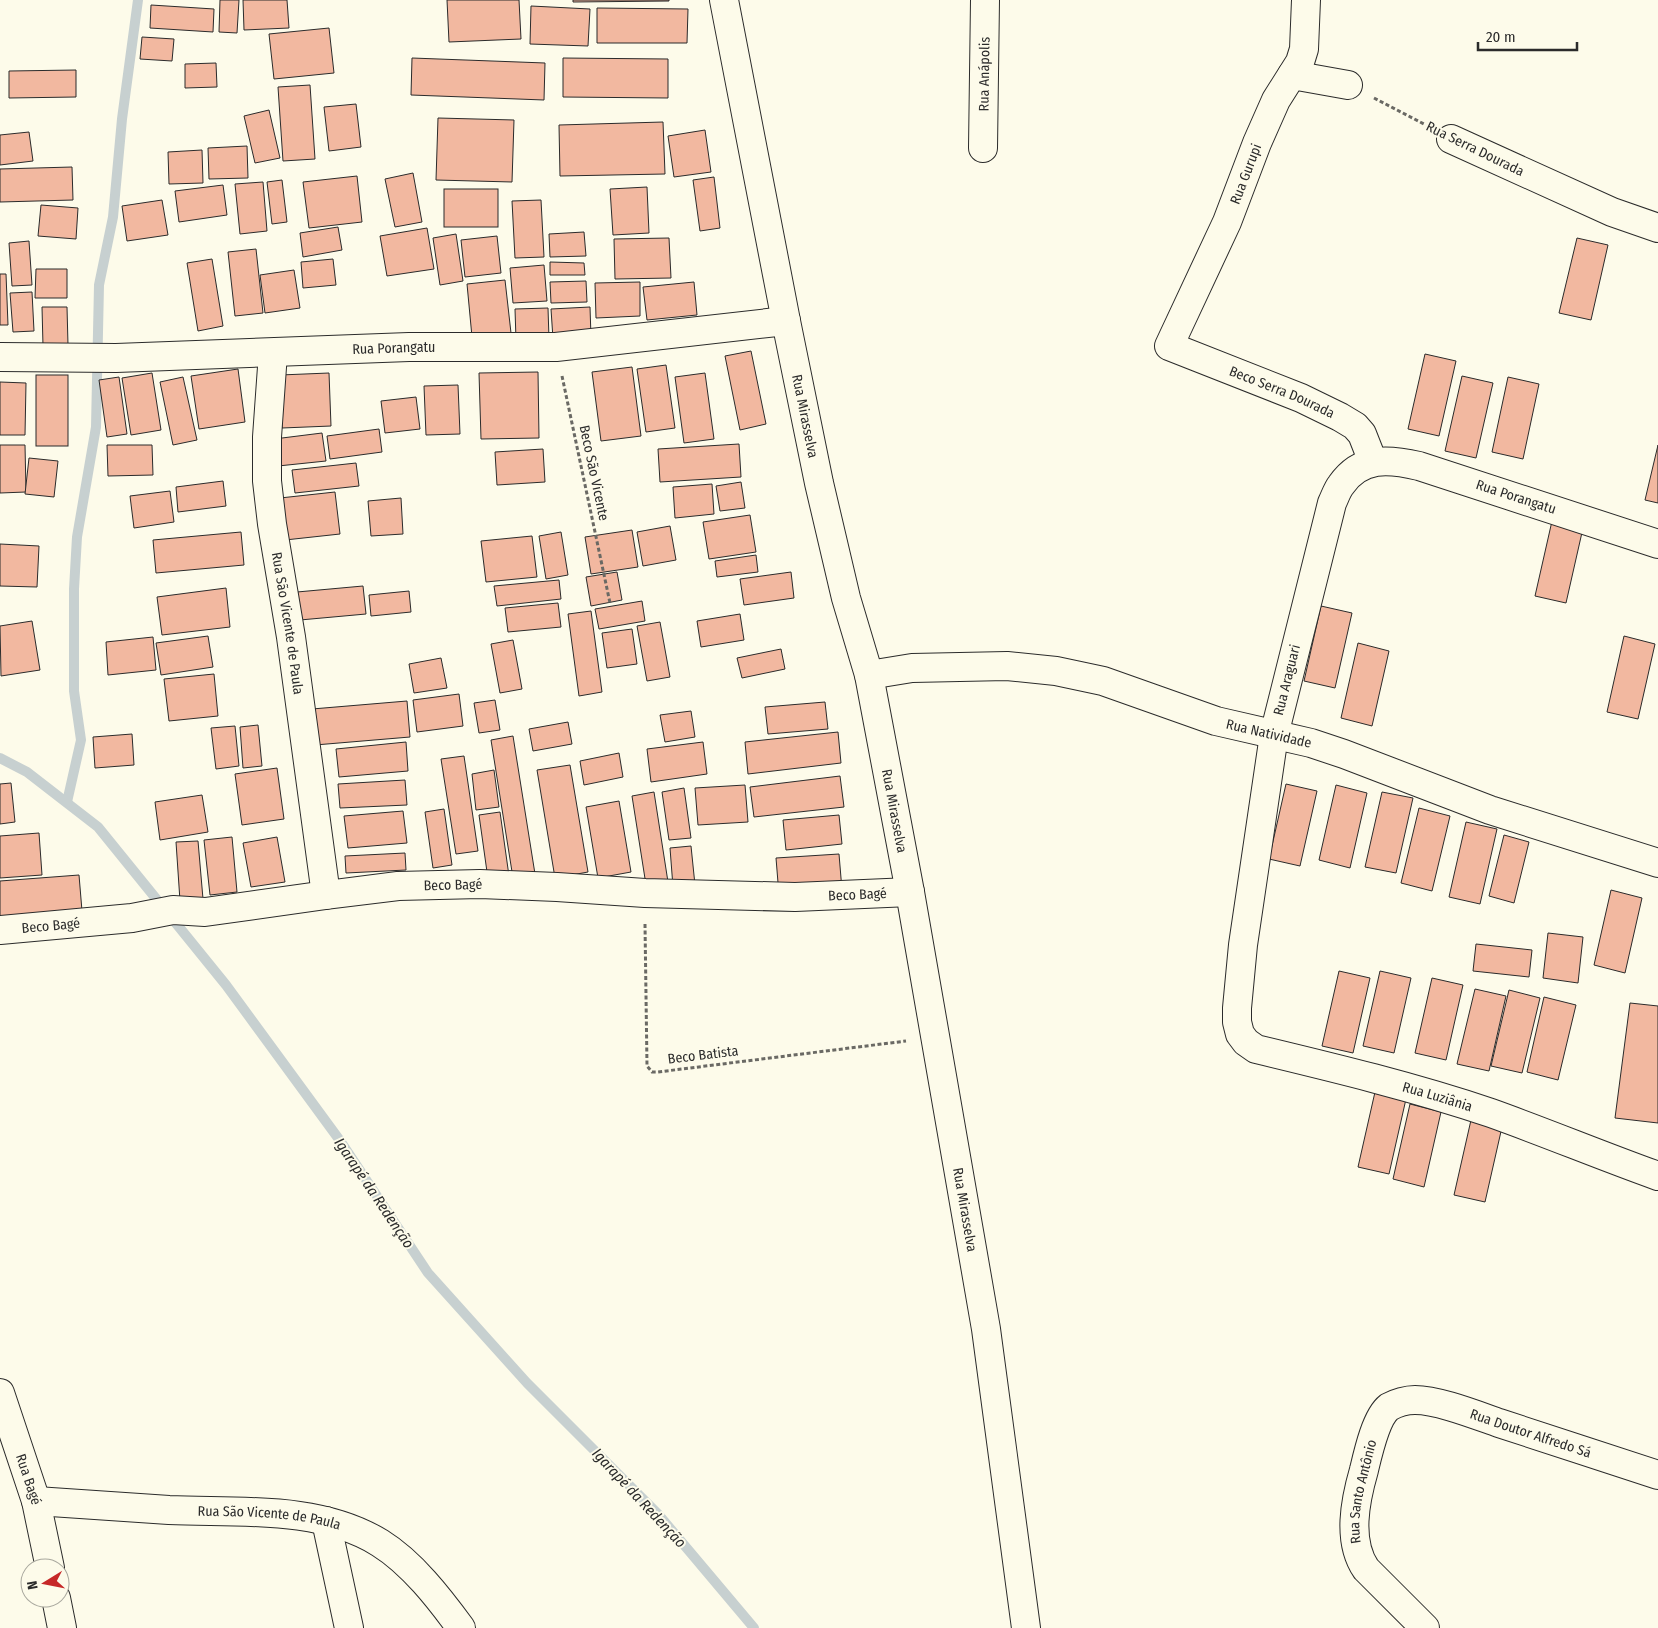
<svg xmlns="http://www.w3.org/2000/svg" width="1658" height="1628" font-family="'Fira Sans Condensed',sans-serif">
<rect width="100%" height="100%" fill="#fdfbea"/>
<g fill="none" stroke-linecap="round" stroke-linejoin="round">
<g stroke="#c7d0d0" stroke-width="10">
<polyline points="0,758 27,772 98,827 226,985 341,1142 428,1273 527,1383 658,1514 754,1628"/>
<polyline points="67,802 81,740 74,691 74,589 77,537 96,427 99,285 113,217 122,119 138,0"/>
</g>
</g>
<g fill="#f2b8a0" stroke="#2b2b2b">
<polygon points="220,0 239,0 237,33 219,32"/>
<polygon points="243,0 287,0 289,28 244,30"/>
<polygon points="447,0 519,0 521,39 449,42"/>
<polygon points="573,0 669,0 669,1 573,2"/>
<polygon points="151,5 214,9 213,32 150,28"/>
<polygon points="531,6 590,9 588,46 530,44"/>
<polygon points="597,8 688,9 687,43 597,43"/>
<polygon points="329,28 334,73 274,79 269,34"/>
<polygon points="142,37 174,39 172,61 140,59"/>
<polygon points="412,58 545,63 544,100 411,95"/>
<polygon points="563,58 668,59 668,98 563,97"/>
<polygon points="216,63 217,87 185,88 185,64"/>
<polygon points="76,70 76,97 9,98 9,71"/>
<polygon points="310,85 315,159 283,161 278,87"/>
<polygon points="356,104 361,147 329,151 324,107"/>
<polygon points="269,110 280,158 255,163 244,116"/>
<polygon points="438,118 514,120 512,182 436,180"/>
<polygon points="663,122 665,174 560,176 559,125"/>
<polygon points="705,130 711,172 674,177 668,136"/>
<polygon points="29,132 33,161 0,165 0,135"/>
<polygon points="247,146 248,178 209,179 208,148"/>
<polygon points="202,150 203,183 169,184 168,152"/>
<polygon points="72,167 73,200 0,202 0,169"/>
<polygon points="413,173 422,222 395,227 385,179"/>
<polygon points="357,176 362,222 309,228 303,182"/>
<polygon points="714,177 720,228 700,231 693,180"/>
<polygon points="282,180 287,222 272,224 267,182"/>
<polygon points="263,182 267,231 240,234 235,184"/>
<polygon points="223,185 227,215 179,222 175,191"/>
<polygon points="647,187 649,233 613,235 610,189"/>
<rect x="444" y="189" width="54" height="38"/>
<polygon points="162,200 168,235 127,241 122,206"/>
<polygon points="541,200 544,257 515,258 512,201"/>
<polygon points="41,205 78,208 76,239 38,236"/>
<polygon points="338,227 342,250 303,257 300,233"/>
<polygon points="427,228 434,269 387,276 380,236"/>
<polygon points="584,232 586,256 550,257 549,234"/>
<polygon points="456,234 463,281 440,285 433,238"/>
<polygon points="497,236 501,273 465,277 461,240"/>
<polygon points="669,238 671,278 615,279 614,239"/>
<polygon points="1577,238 1608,245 1591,320 1559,313"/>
<polygon points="29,241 32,285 12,286 9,243"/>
<polygon points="256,249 263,313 235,316 228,252"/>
<polygon points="212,259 223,326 198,331 187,263"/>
<polygon points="333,259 336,285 303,288 301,262"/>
<polygon points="550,262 584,263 585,275 550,275"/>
<polygon points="544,265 547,301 513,303 510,268"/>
<polygon points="36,269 67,269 67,298 35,298"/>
<polygon points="294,270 300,308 265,313 260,275"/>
<polygon points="0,274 6,274 8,325 0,325"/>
<polygon points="505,280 511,333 472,337 467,284"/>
<polygon points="586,281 587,302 551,303 550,282"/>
<polygon points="640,282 640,316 596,318 595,283"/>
<polygon points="694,282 697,315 647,320 643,287"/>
<polygon points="32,292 34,331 13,332 10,293"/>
<polygon points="42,307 67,307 68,345 43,346"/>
<polygon points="590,307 591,337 553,339 551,309"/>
<polygon points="548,308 549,339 516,340 515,309"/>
<polygon points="751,351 766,424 740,430 725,356"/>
<polygon points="1425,354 1456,361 1439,436 1408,429"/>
<polygon points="666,365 675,428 646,432 637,369"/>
<polygon points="632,367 641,436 601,441 592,372"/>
<polygon points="238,369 245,422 199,429 191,376"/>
<polygon points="538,372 539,438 481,439 479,373"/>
<polygon points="152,373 161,430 131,435 122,378"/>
<polygon points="329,373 331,426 282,428 280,375"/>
<polygon points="705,373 714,439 684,443 675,377"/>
<rect x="36" y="375" width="32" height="71"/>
<polygon points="1462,376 1493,383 1476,458 1445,451"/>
<polygon points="119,377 127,434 107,437 99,380"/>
<polygon points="183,377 197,440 173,445 160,382"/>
<polygon points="1508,377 1539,384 1523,459 1492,452"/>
<polygon points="0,382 26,383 25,435 0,435"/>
<polygon points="458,385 460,434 426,435 424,386"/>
<polygon points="416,397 420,429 385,433 381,401"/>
<polygon points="379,429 382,452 330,459 327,436"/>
<polygon points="322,433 326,461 278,466 274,439"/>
<polygon points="739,444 741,477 660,482 658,449"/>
<polygon points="0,445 25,445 26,492 0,493"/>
<polygon points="107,445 152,445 153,475 108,476"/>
<polygon points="1658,445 1658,503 1645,500"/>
<polygon points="543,449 545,482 497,485 495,452"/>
<polygon points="29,458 58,461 54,497 25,494"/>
<polygon points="356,463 359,486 295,493 292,470"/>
<polygon points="223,481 226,506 178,512 176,487"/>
<polygon points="741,482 745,508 720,511 716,486"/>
<polygon points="712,484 714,514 675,518 673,487"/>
<polygon points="170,491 174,522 134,528 130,496"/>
<polygon points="335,492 340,534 285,540 280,498"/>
<polygon points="401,498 403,534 371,536 368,501"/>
<polygon points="750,515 756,552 709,559 703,522"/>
<polygon points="1552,521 1583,528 1566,603 1535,596"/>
<polygon points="670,526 676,560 643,566 637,532"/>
<polygon points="632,530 638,567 591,574 585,537"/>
<polygon points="241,532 244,565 156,573 153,540"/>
<polygon points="561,532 568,575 546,579 539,536"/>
<polygon points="532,536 537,577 486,582 481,541"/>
<polygon points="0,544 39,546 37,587 0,586"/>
<polygon points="756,555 758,572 717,577 715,561"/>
<polygon points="617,572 622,600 591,606 586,577"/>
<polygon points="791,572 794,598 744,605 740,579"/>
<polygon points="559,580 561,599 497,606 494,586"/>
<polygon points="363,586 366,614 300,620 297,592"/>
<polygon points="226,588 230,627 162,635 157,597"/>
<polygon points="409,591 411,612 371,616 369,595"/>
<polygon points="642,601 645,621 599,629 595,609"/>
<polygon points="558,603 561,627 508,632 505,608"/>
<polygon points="1321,606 1352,613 1335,688 1304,681"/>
<polygon points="591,611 602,692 579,696 568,614"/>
<polygon points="740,614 744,640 701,647 697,621"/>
<polygon points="32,621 40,670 1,676 0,626"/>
<polygon points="660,622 670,677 647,681 637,626"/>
<polygon points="632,629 637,664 607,668 602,633"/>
<polygon points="208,636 213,667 161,675 156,643"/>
<polygon points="1624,636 1655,644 1638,719 1607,712"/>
<polygon points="153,637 156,670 108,675 106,642"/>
<polygon points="513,640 522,689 500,693 491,644"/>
<polygon points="1358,643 1389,651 1372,726 1341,718"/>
<polygon points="781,649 785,669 742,678 737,658"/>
<polygon points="441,658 447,688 414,693 409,664"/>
<polygon points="214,674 218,716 169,721 164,679"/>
<polygon points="459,694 463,726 417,732 413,700"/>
<polygon points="495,700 500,730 479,733 474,703"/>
<polygon points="407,701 410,737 315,745 312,709"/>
<polygon points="825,702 828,729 768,734 765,707"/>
<polygon points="691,711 695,737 665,742 660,715"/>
<polygon points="568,722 572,744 533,751 529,729"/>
<polygon points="258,725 262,766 243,768 240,727"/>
<polygon points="235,726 239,766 216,769 211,728"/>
<polygon points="838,732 841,763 748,774 745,742"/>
<polygon points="132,734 134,765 95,768 93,737"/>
<polygon points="513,736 535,874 513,878 491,740"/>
<polygon points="406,742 408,771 339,777 336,749"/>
<polygon points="703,742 707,774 651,782 647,749"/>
<polygon points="619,753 623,777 584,785 580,761"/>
<polygon points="464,756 478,851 456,854 441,759"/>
<polygon points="570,765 588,872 555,878 537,770"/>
<polygon points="277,768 284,819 242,825 235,774"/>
<polygon points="494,770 499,807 476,810 472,774"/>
<polygon points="840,776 844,807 754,817 750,787"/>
<polygon points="405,780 407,805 340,808 338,784"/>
<polygon points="11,783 15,822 0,824 0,784"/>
<polygon points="1286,784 1317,791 1300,866 1269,859"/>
<polygon points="745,785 748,822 698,825 695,788"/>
<polygon points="1336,785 1367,793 1350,868 1319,860"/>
<polygon points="684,788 691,838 669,840 662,792"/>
<polygon points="654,792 668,882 646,885 632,796"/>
<polygon points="1382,792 1413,798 1396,873 1365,867"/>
<polygon points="202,795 208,832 160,840 155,802"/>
<polygon points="619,801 631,872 598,878 586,807"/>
<polygon points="1419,808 1450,816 1432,891 1401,883"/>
<polygon points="444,809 452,865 433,868 425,812"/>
<polygon points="403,811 407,843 348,848 344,816"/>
<polygon points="500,812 509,876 488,879 479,815"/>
<polygon points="839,815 842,844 786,850 783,820"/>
<polygon points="1466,822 1497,829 1480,904 1449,897"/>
<polygon points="39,833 42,875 0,878 0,836"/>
<polygon points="1504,835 1529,842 1514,903 1489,896"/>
<polygon points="232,837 237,892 210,895 204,840"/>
<polygon points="277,837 285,882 251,887 243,843"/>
<polygon points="198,841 203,899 180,901 176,842"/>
<polygon points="691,846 695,885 673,887 670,848"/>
<polygon points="405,853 406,870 346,873 345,856"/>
<polygon points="839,854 842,890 779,895 776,858"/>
<polygon points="79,875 82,911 0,918 0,881"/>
<polygon points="1611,890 1642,898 1625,973 1594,965"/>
<polygon points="1548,933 1583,937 1578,983 1543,978"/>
<polygon points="1476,944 1532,950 1529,977 1473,971"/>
<polygon points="1339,971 1370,978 1353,1053 1322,1046"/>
<polygon points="1380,971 1411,978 1394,1053 1363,1046"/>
<polygon points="1432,978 1463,985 1446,1060 1415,1053"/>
<polygon points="1475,989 1506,996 1489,1071 1457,1064"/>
<polygon points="1509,990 1540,998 1522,1073 1491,1066"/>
<polygon points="1544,997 1576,1005 1558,1080 1527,1072"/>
<polygon points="1630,1003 1658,1006 1658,1123 1615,1118"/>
<polygon points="1375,1092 1406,1099 1389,1174 1358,1167"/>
<polygon points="1410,1104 1441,1112 1424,1187 1393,1179"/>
<polygon points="1471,1120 1502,1127 1485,1202 1454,1195"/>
</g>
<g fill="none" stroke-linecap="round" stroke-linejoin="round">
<defs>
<g id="minor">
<path id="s1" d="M724,0L786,321L819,483L846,598L869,675L910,892L986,1329L1026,1628"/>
<path id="s2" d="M1306,0L1304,49L1300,62L1276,100L1257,143L1227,222L1169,346L1301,398L1340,417L1355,426L1362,434L1373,462"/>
<polyline points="1292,75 1348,85"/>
<polyline points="1451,139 1612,212 1658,228"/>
<path id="s3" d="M983,148L985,0"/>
<path id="s4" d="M273,353L267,437V481L272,524L291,637L326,895"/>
<path id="s5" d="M0,357L116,358L409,347H556L786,321"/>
<path id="s6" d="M1658,544L1419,466C1389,459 1361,456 1341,485C1337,490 1335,497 1332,503L1274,735L1243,945L1237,1008V1022L1240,1034L1246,1042L1256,1049C1335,1068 1414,1087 1491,1113C1547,1133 1602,1156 1658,1176"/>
<path id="s7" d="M869,675L912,668L1007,666L1056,671L1103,681L1216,721L1311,743L1344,754L1490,810L1658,863"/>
<path id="s8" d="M0,930L132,918L173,910L205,912L326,895L398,886L480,884L557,887L645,893L795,897L910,892"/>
<path id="s9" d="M0,1393L36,1501L50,1568"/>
<path id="s10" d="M36,1501C81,1504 125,1507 169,1510C238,1513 319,1505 380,1543C412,1563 439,1598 461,1628"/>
<polyline points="326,1521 349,1628"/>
<polyline points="56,1598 62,1628"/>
<path id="s11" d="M1425,1628L1366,1569C1347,1541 1355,1501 1364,1470C1368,1453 1376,1417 1389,1407C1396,1403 1407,1400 1415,1400C1438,1400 1476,1415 1499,1423C1552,1440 1605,1458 1658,1475"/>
</g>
</defs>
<use href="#minor" stroke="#2b2b2b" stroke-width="30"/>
<g stroke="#6a6964" stroke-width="3" stroke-dasharray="4 2.5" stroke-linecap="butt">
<polyline points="1374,98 1424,124"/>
<polyline points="562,376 610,603"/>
<polyline points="645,924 647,1066 652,1072 658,1072 906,1041"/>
</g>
<use href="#minor" stroke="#fdfbea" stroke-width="28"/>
</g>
<g text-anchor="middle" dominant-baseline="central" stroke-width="4" stroke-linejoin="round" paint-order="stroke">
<g font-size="14" fill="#2b2b2b" stroke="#fdfbea">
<text stroke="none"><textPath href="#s3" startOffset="74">Rua Anápolis</textPath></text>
<text transform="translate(1475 149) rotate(26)">Rua Serra Dourada</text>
<text transform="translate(1246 174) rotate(-69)">Rua Gurupi</text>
<text stroke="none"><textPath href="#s5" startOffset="394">Rua Porangatu</textPath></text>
<text stroke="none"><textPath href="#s2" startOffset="498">Beco Serra Dourada</textPath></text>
<text stroke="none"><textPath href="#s1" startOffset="424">Rua Mirasselva</textPath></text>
<text transform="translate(594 473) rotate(78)">Beco São Vicente</text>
<text transform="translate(1516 497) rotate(18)">Rua Porangatu</text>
<text stroke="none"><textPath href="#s4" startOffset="272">Rua São Vicente de Paula</textPath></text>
<text transform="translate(1287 680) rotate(-76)">Rua Araguari</text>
<text stroke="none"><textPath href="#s7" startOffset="410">Rua Natividade</textPath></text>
<text stroke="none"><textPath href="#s1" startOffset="829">Rua Mirasselva</textPath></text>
<text stroke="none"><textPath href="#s8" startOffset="456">Beco Bagé</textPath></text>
<text stroke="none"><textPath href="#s8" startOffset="861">Beco Bagé</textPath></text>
<text stroke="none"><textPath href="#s8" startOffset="51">Beco Bagé</textPath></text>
<text transform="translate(703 1055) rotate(-7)">Beco Batista</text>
<text stroke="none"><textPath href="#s6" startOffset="1109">Rua Luziânia</textPath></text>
<text stroke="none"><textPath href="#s1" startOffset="1234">Rua Mirasselva</textPath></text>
<text stroke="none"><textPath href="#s11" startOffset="402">Rua Doutor Alfredo Sá</textPath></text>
<text stroke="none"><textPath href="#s9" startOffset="91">Rua Bagé</textPath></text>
<text stroke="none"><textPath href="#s11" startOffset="164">Rua Santo Antônio</textPath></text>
<text stroke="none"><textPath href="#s10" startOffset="234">Rua São Vicente de Paula</textPath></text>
</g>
<g font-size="15" font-style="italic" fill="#2b2b2b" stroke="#fdfbea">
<text transform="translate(374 1193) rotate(56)">Igarapé da Redenção</text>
<text transform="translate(639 1498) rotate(47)">Igarapé da Redenção</text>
</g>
</g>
<g transform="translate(45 1583) rotate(260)"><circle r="24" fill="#fdfbea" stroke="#a9a89e"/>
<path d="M0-4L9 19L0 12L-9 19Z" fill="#c62828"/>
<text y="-8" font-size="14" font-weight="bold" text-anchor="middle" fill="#2b2b2b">N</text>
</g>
<path d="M1478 42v8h99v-8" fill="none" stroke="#2b2b2b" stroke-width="2.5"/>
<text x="1486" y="42" font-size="15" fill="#2b2b2b" stroke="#fdfbea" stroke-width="4" paint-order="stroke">20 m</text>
</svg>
